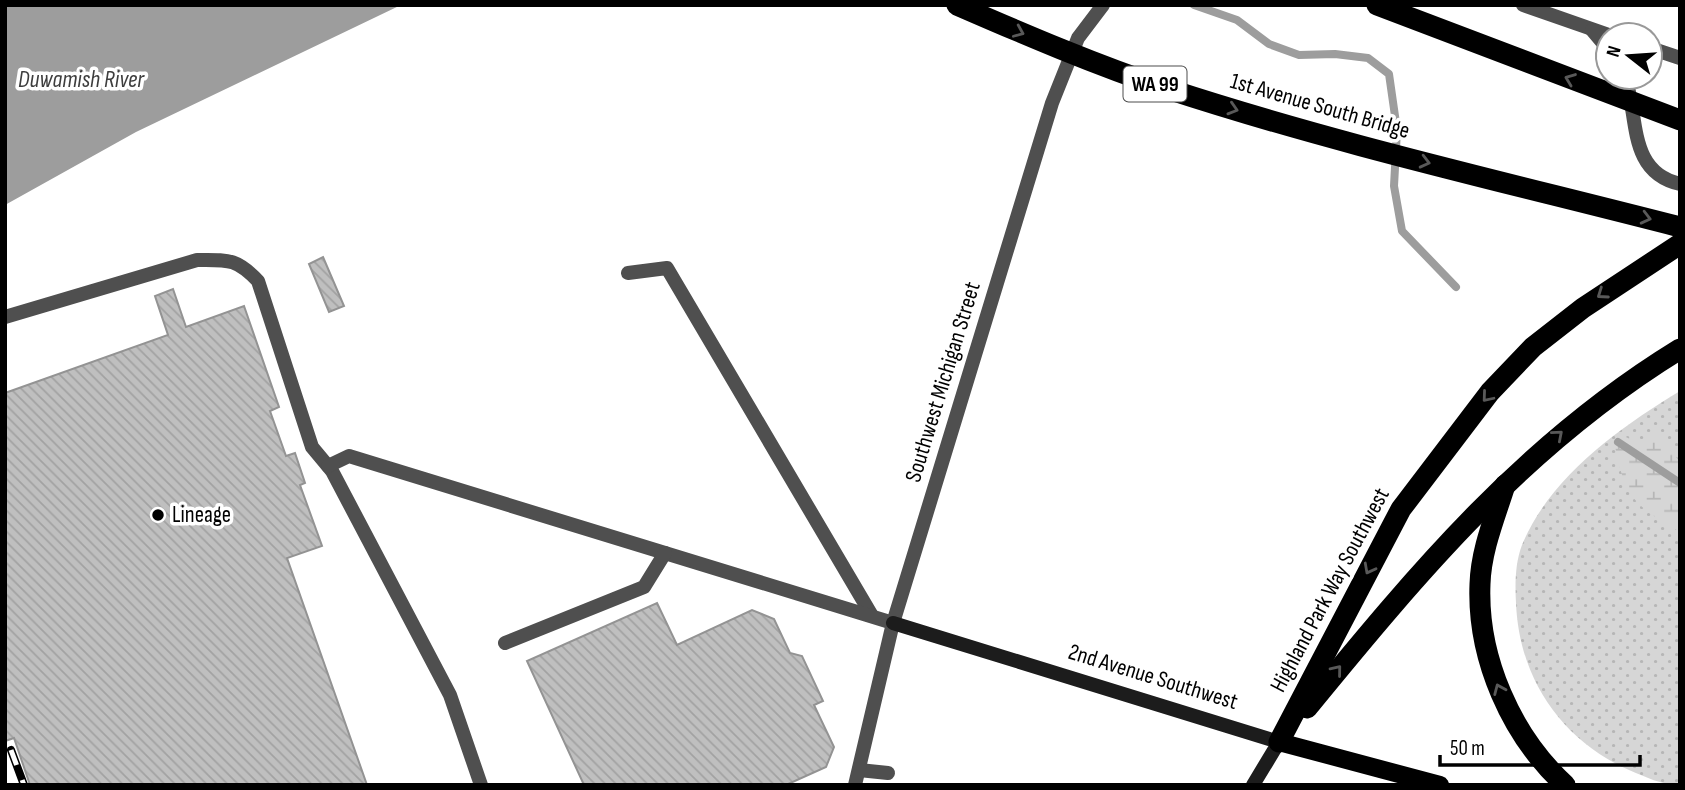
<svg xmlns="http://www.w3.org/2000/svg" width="1685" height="790" font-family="'Sofia Sans Condensed',sans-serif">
<defs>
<pattern id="grass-dots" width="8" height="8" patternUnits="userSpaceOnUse" patternTransform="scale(1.75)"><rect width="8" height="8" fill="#d6d6d6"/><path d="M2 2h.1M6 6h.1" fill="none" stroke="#b6b6b6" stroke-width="1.8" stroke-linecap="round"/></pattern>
<pattern id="wetland-marsh" width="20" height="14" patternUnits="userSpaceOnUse" patternTransform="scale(1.75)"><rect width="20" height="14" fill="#d6d6d6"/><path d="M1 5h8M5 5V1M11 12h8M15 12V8" fill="none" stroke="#b6b6b6"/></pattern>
<pattern id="building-back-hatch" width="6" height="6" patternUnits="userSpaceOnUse" patternTransform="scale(1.75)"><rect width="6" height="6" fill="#bfbfbf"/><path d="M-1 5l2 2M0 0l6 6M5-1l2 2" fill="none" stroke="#a2a2a2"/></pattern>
</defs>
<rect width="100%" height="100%" fill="#fff"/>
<path fill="url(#grass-dots)" d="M1680,391V785C1661,785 1646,777 1629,770C1561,740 1519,678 1516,603C1515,585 1515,563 1522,545C1550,477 1619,428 1680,391Z"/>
<path fill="url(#wetland-marsh)" d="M1655,430L1680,462V532C1635,506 1625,498 1615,446L1624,436L1643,446Z"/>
<polygon fill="#9d9d9d" points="5,5 401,5 136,132 5,205"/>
<polygon fill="#fff" points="921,5 1052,5 1054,6 1026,53"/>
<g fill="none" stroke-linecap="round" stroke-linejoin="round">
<g stroke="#9d9d9d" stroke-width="8">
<polyline points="1194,5 1237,20 1269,44 1299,55 1335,54 1368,58 1389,74 1397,130 1394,186 1402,231 1456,287"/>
<polyline points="1618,442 1680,483"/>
</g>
</g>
<g fill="url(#building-back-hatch)" stroke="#939393" stroke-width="2">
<polygon points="323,257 344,306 329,312 309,264"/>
<polygon points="173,289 186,327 244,306 279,407 270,411 286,456 295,453 305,483 300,485 322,546 287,558 367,785 30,785 14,738 5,741 5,393 168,335 155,296"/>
<polygon points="657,603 677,645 752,610 774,619 790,653 802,656 823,701 814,705 834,747 826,767 786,785 584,785 527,661"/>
</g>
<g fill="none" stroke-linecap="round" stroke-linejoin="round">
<g stroke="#4f4f4f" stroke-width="14">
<polyline points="628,273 667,268 871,614"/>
<path d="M5,317L197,260C228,260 236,258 258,281L312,447L332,471L450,695L481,785"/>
<polyline points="328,466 349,456 893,623"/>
<polyline points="505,643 644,587 665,553"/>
<polyline points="859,770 888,773"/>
</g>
<g stroke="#4f4f4f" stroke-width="14">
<polyline points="1523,5 1609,35"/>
<polyline points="1592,30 1608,49"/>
<polyline points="1650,48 1680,58"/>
<path d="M1625,77C1639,116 1627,172 1680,184"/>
<polyline points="855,785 893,623 1052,103 1078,38 1103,5"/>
</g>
<polyline stroke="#1c1c1c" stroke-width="14" points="893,623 1279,742 1253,785"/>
<polyline stroke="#000" stroke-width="18" points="1279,742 1440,785"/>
<g stroke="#000" stroke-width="21">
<path d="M957,5C1026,35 1096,65 1168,89C1336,144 1509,183 1680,227"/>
<polyline points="1377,5 1680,120"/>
<path d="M1505,485C1495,517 1481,550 1480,584C1477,658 1511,735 1565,785"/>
<path d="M1307,708C1420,570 1525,444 1680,349"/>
<polyline points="1279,742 1401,509 1490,392 1533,347 1583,308 1680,244"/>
</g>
<defs>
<polyline id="rail" points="11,750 24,785"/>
</defs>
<use href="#rail" stroke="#000" stroke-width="8"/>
<use href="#rail" stroke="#fff" stroke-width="5" stroke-dasharray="16" stroke-linecap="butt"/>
</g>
<defs><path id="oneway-chevron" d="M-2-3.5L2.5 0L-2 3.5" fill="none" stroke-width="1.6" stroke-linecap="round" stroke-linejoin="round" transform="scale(1.75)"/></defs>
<g stroke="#595959">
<use href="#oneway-chevron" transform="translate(1019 32) rotate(23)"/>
<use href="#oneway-chevron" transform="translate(1570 79) rotate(-159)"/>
<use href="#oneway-chevron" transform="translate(1233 109) rotate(17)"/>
<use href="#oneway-chevron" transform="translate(1425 162) rotate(14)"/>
<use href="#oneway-chevron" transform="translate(1646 218) rotate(14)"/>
<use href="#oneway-chevron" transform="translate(1602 294) rotate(145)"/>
<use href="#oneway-chevron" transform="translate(1487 397) rotate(130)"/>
<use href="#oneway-chevron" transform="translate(1558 435) rotate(-41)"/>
<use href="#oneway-chevron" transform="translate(1369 569) rotate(118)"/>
<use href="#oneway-chevron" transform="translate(1337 670) rotate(-51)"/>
<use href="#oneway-chevron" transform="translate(1499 689) rotate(-113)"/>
</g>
<circle fill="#000" stroke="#fff" stroke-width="2.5" cx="158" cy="515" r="7"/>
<g text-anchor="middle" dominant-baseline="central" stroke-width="7" stroke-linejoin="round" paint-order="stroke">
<rect fill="#fff" stroke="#4c4c4c" stroke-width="2" x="1123.5" y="66.5" width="63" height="35" rx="5"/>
<g font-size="21" font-weight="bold" fill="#000">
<text x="1155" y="84">WA 99</text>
</g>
<g font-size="23" fill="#000" stroke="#fff">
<text transform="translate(1320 106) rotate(16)">1st Avenue South Bridge</text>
<text transform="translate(943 382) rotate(-73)">Southwest Michigan Street</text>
<text transform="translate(1330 590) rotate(-62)">Highland Park Way Southwest</text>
<text transform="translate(1153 677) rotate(17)">2nd Avenue Southwest</text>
</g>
<g font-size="23" fill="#000" stroke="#fff" text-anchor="start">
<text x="172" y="515">Lineage</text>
</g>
<g font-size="24" font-style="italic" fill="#3e3e3e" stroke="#fff">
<text x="81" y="79">Duwamish River</text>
</g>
</g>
<rect width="1685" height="790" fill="none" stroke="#000000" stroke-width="14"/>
<g transform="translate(1629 56) rotate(287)"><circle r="33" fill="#ffffff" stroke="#999999" stroke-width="2"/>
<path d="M0-5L12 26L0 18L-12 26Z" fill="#000000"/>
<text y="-10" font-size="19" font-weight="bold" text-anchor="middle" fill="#000000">N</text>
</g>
<path d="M1440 755v10h200v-10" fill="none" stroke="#000000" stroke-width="3.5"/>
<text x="1450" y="755" font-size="21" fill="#000000" stroke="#ffffff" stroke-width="5" paint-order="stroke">50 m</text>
</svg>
